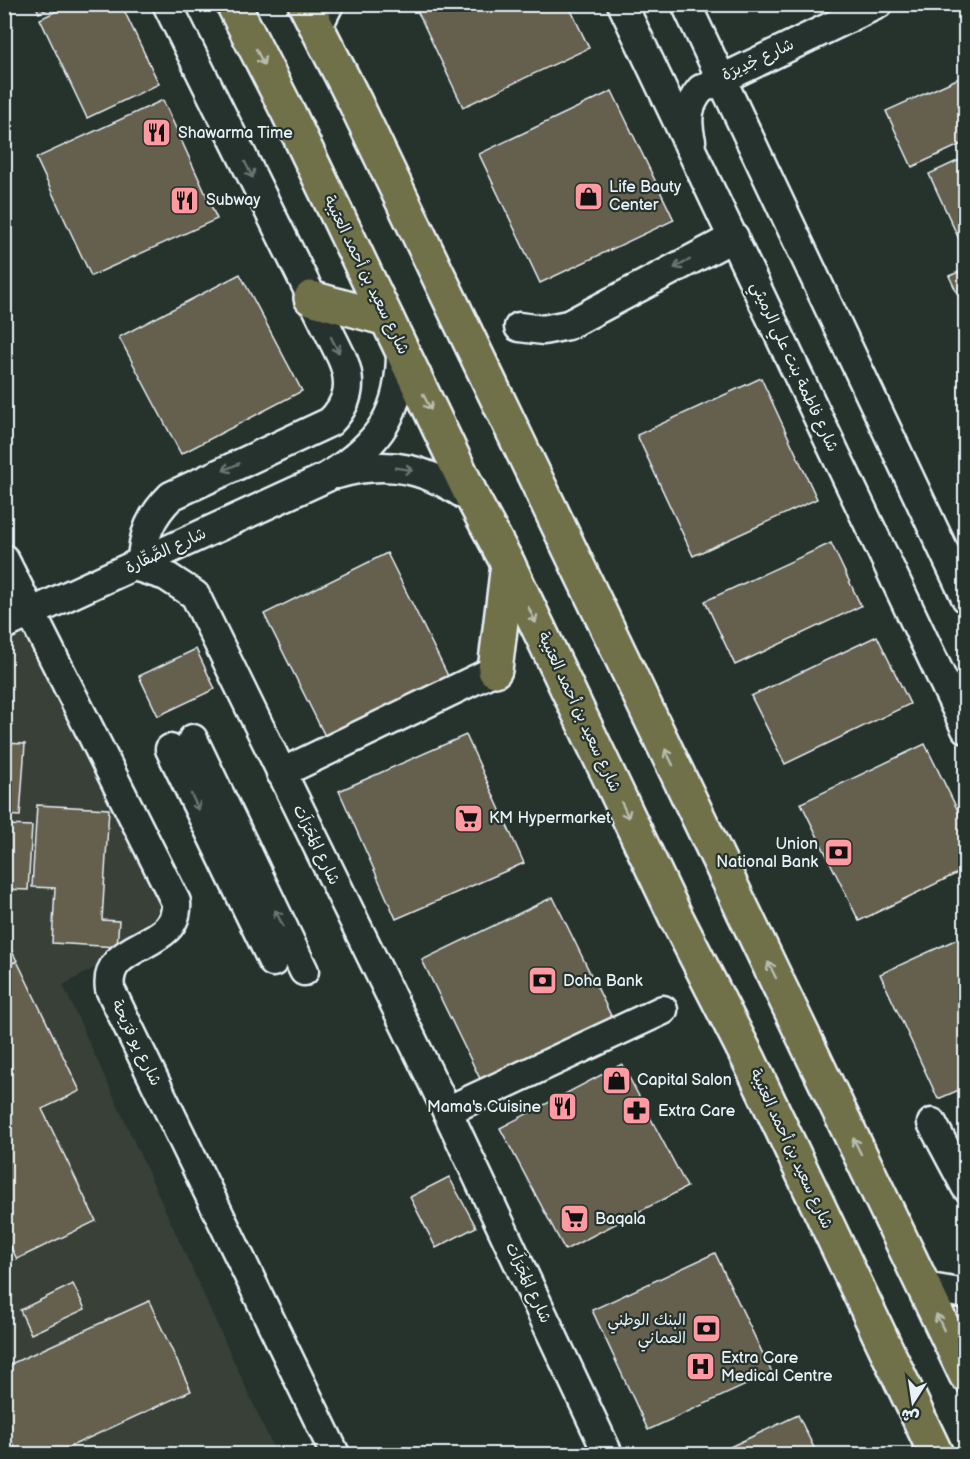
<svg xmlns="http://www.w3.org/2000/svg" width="970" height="1459" font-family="'Balsamiq Sans','Playpen Sans Arabic',sans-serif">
<rect width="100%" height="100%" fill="#26332d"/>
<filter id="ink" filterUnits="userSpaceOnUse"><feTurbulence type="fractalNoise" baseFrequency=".0167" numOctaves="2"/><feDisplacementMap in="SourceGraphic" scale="12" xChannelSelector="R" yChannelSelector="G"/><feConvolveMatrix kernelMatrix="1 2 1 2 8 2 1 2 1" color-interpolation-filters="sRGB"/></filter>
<g filter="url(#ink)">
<polygon fill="#394037" points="4,536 182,920 63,985 276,1454 5,1454"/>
<g fill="#655e4e" stroke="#e8f1f8" stroke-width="1.5">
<polygon points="35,4 58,4 39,13"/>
<polygon points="71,4 121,4 159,84 87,118 40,19"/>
<polygon points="414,4 568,4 589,48 463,107"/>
<polygon points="966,75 966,142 912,167 886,111"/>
<polygon points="612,91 674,220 540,283 479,154"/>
<polygon points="163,100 217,219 91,276 36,158"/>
<polygon points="966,157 966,236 959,239 929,174"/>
<polygon points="966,269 966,312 949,276"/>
<polygon points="240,274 302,391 181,454 119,337"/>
<polygon points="761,378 817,499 693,556 637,435"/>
<polygon points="831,543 861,606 735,665 705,601"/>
<polygon points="387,553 450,680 327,740 264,614"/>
<polygon points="877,636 910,704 785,764 751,696"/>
<polygon points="196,649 215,689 158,716 139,676"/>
<polygon points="466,735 524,863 396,919 339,791"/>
<polygon points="4,743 25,744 20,816 4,815"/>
<polygon points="925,744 966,827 966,869 859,921 801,803"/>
<polygon points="37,805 109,809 102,920 119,921 117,947 52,943 55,888 32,887"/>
<polygon points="4,825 32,826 28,890 4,889"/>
<polygon points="553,897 617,1028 486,1091 422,960"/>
<polygon points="966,935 966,1087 938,1099 880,974"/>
<polygon points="4,936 17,961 4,967"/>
<polygon points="17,961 80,1091 42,1109 96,1221 17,1259 4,1234 4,967"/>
<polygon points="622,1064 687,1187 565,1250 500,1128"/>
<polygon points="449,1177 476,1227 436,1248 410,1197"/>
<polygon points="715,1253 772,1373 648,1430 592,1310"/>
<polygon points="73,1284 85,1309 31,1334 20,1310"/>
<polygon points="149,1301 191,1391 54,1454 18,1454 4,1426 4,1367"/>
<polygon points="798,1415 817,1454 715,1454"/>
</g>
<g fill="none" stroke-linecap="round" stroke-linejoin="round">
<defs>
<g id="minor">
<polyline points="622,4 966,729"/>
<polyline points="686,4 966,598"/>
<polyline points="317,28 329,4"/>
<path d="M691,141C686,120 687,105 701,89L878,4"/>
<polyline points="519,327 543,330 568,325 734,237"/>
<path d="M337,474C391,458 430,470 474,501"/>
<path d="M4,559L176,902C180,951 103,939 110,989L335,1454"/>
<path d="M142,562C143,534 151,516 171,496L330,422C349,403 353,383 342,358L167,4"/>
<polyline points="134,566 166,576 195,595 447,1111 608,1454"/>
<path d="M4,625L327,477C380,444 402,412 401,348"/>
<polyline points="193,739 304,971"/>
<polyline points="170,749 273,962"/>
<polyline points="281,773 495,670"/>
<polyline points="447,1111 663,1010"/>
<polyline points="932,1123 966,1187"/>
<polyline points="924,1287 966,1294"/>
</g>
<g id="major">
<polyline points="233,4 288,112 474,501 508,564 675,915 749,1060 936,1454"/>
<polyline points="305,4 355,102 966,1375"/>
<polyline points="311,298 387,319"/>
<polyline points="495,670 508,564"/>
</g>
</defs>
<use href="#minor" stroke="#e8f1f8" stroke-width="33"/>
<use href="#major" stroke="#e8f1f8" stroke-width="38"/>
<use href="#minor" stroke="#26332d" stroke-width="28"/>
<use href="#major" stroke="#70704a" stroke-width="33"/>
</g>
<defs><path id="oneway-shaft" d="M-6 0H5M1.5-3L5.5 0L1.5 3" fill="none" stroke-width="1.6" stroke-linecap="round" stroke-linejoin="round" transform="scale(1.5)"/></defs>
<g stroke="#b8bdb2">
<use href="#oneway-shaft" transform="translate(260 57) rotate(63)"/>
<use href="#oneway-shaft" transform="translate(427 402) rotate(64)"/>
<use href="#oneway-shaft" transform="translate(532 615) rotate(65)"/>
<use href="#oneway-shaft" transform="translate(669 757) rotate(-116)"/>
<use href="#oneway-shaft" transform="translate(625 810) rotate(65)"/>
<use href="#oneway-shaft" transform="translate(772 970) rotate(-116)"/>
<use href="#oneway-shaft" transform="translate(857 1146) rotate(-116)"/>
<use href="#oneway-shaft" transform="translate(940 1322) rotate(-115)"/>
</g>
<g stroke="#6a7674">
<use href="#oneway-shaft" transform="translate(249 170) rotate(64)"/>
<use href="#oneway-shaft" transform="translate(682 264) rotate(152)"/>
<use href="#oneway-shaft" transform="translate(335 345) rotate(63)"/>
<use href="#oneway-shaft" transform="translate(231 467) rotate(156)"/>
<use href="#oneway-shaft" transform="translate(404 469) rotate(9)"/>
<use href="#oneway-shaft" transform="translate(195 802) rotate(64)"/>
<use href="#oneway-shaft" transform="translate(279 918) rotate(-116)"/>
</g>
</g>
<defs>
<symbol id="restaurant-square" viewBox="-11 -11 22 22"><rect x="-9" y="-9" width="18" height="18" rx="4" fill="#ff9aa2" stroke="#26332d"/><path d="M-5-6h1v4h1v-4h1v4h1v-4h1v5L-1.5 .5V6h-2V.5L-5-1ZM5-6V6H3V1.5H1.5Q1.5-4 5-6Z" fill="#111"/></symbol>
<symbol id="shop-square" viewBox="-11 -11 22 22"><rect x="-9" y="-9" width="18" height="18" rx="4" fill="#ff9aa2" stroke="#26332d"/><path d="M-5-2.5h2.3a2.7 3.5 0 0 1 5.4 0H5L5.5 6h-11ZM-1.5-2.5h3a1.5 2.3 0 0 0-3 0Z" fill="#111"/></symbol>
<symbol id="supermarket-square" viewBox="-11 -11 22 22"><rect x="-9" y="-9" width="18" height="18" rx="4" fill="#ff9aa2" stroke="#26332d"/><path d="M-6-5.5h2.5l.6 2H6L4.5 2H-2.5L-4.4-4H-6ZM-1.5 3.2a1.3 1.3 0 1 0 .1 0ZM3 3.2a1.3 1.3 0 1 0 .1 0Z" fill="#111"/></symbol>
<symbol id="bank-square" viewBox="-11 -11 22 22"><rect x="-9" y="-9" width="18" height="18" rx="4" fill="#ff9aa2" stroke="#26332d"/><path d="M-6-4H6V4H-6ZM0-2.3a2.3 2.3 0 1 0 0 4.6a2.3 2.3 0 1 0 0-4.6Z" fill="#111"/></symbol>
<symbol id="pharmacy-square" viewBox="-11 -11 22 22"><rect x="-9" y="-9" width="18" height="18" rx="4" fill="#ff9aa2" stroke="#26332d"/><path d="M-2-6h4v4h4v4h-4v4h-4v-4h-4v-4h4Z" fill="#111"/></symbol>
<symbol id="hospital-square" viewBox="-11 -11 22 22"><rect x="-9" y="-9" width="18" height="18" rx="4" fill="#ff9aa2" stroke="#26332d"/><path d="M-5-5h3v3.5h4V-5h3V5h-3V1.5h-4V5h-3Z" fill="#111"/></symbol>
</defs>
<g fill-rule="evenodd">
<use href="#restaurant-square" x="140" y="116" width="33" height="33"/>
<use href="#shop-square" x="572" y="180" width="33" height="33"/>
<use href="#restaurant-square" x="168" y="184" width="33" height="33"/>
<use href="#supermarket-square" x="452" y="802" width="33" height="33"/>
<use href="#bank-square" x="822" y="836" width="33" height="33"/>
<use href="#bank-square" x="526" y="964" width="33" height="33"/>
<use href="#shop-square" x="600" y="1064" width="33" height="33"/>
<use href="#restaurant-square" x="546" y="1090" width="33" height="33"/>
<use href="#pharmacy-square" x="620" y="1094" width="33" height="33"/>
<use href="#supermarket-square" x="558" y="1202" width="33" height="33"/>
<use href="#bank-square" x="690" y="1312" width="33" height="33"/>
<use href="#hospital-square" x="684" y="1350" width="33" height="33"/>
</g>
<g text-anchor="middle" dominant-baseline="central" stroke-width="4.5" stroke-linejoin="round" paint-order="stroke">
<g font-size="16" fill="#e8f1f8" stroke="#26332d">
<text transform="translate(758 60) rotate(-25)">شارع جْدِيرَة</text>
<text transform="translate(366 275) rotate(64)">شارع سعيد بن أحمد العتيبة</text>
<text transform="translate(794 367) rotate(65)">شارع فاطمة بنت علي الرميثي</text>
<text transform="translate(166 551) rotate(-25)">شارع الصَّقّارة</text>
<text transform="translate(579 712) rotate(65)">شارع سعيد بن أحمد العتيبة</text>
<text transform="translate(316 845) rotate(64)">شارع المَجَرَاَت</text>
<text transform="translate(136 1043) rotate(64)">شارع يو فرَيحة</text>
<text transform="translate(791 1149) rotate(65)">شارع سعيد بن أحمد العتيبة</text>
<text transform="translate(528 1283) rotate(65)">شارع المَجَرَاَت</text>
</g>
<g font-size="16" fill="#e8f1f8" stroke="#26332d" text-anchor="start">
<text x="178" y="133">Shawarma Time</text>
<text x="609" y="187">Life Bauty<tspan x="609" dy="18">Center</tspan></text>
<text x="206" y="200">Subway</text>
<text x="489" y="818">KM Hypermarket</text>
<text x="818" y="844" text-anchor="end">Union<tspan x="818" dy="18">National Bank</tspan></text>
<text x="563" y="981">Doha Bank</text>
<text x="637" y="1080">Capital Salon</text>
<text x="541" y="1107" text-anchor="end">Mama's Cuisine</text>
<text x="658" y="1111">Extra Care</text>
<text x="595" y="1219">Baqala</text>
<text x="686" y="1320" text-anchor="end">البنك الوطني<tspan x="686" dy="18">العماني</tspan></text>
<text x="721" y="1358">Extra Care<tspan x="721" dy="18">Medical Centre</tspan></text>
</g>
</g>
<rect width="970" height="1459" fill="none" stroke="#26332d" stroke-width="24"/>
<rect x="12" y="12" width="946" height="1435" fill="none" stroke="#e8f1f8" stroke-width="2" filter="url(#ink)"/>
<g transform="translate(913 1402) rotate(192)" stroke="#26332d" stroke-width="4.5" paint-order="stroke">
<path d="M0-4.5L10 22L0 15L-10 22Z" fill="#e8f1f8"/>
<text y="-9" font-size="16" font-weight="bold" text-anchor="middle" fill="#e8f1f8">ش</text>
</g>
</svg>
